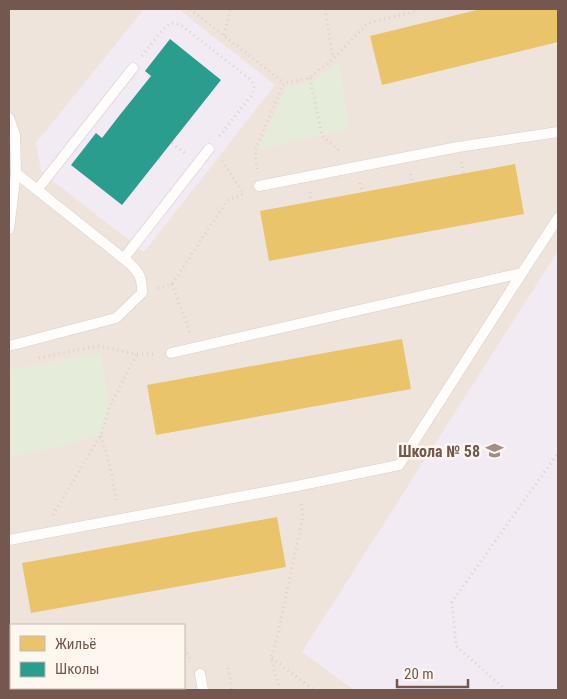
<svg xmlns="http://www.w3.org/2000/svg" width="567" height="699" font-family="'Roboto Condensed',sans-serif">
<rect width="100%" height="100%" fill="#f7f2ee"/>
<path fill="#efe4dc" fill-rule="evenodd" d="M9,9H558V690H9ZM11,625H184V688H11Z"/>
<g fill="#f3ebf3">
<polygon points="144,9 178,9 275,85 144,252 48,177 41,170 36,143"/>
<polygon points="558,251 558,690 354,690 302,652"/>
<polygon points="9,674 11,674 11,688 177,688 178,690 9,690"/>
</g>
<g fill="#e6ecda">
<polygon points="339,60 349,129 259,149 286,87 314,81"/>
<polygon points="101,353 109,408 101,435 52,448 9,457 9,370"/>
</g>
<g fill="#e9c46a">
<polygon points="481,9 558,9 558,42 382,85 370,36"/>
<polygon points="515,164 524,214 269,261 260,211"/>
<polygon points="402,339 411,389 156,435 147,385"/>
<polygon points="277,517 286,567 31,613 22,563"/>
</g>
<polygon fill="#2a9d8f" points="170,39 221,80 122,205 71,165 96,133 102,138 119,116 151,76 145,71"/>
<g fill="none" stroke-linecap="round" stroke-linejoin="round">
<defs>
<g id="lane">
<polyline points="9,118 15,135 16,173 9,229"/>
<polyline points="259,186 458,147 558,132"/>
<polyline points="37,190 133,68"/>
<polyline points="124,258 209,149"/>
<path d="M9,346L116,318L142,293C142,278 140,273 129,263L16,173"/>
<polyline points="171,353 522,273"/>
<polyline points="9,540 297,486 399,465 522,273 558,218"/>
<polyline points="200,674 203,690"/>
</g>
</defs>
<use href="#lane" stroke="#d6ceca" stroke-width="11"/>
<g stroke="#d9d2cf" stroke-width="3" stroke-dasharray="1 4" stroke-linecap="butt">
<polyline points="190,9 284,83"/>
<polyline points="325,9 333,58"/>
<polyline points="224,35 230,9"/>
<path d="M142,56C148,49 162,28 170,24C174,22 178,24 182,26L250,79C255,86 255,89 251,96L218,138"/>
<polyline points="310,78 322,136 341,152"/>
<polyline points="172,143 186,154"/>
<polyline points="222,161 242,191"/>
<polyline points="461,162 464,174"/>
<polyline points="257,169 255,150 284,83 309,78 333,59 368,23 417,11 416,9"/>
<polyline points="411,174 413,183"/>
<polyline points="360,183 362,192"/>
<polyline points="310,192 311,202"/>
<polyline points="172,284 190,333"/>
<polyline points="158,288 172,284 227,201 245,193"/>
<polyline points="39,358 98,346 137,354 155,354"/>
<polyline points="101,436 110,467 117,502"/>
<polyline points="53,515 101,435 109,408 137,354"/>
<polyline points="184,649 192,661"/>
<polyline points="272,658 314,690"/>
<polyline points="9,659 11,658"/>
<polyline points="228,668 232,690"/>
<polyline points="280,690 271,658 278,634 303,515 301,502"/>
<polyline points="506,690 456,646 452,602 558,453"/>
</g>
<use href="#lane" stroke="#fefdfc" stroke-width="10"/>
</g>
<defs>
<symbol id="school-bare" viewBox="-9 -9 18 18"><path d="M0-5L7-2L0 1L-7-2ZM-4 1L0 2.5L4 1V4Q0 6-4 4Z" fill="#a28e87" stroke="#fef7f0" stroke-width="2.5" paint-order="stroke"/></symbol>
</defs>
<g fill-rule="evenodd">
<use href="#school-bare" x="482" y="438" width="25" height="25"/>
</g>
<g text-anchor="middle" dominant-baseline="central" stroke-width="5" stroke-linejoin="round" paint-order="stroke">
<g font-size="16" font-weight="bold" fill="#74584f" stroke="#fef7f0" text-anchor="end">
<text x="480" y="451">Школа № 58</text>
</g>
</g>
<rect width="567" height="699" fill="none" stroke="#74584f" stroke-width="20"/>
<rect x="10" y="624" width="175" height="65" fill="#fef7f0" stroke="#c7b7b0"/>
<rect x="20" y="636" width="25" height="15" fill="#e9c46a" stroke="#c7b7b0"/>
<text x="55" y="649" font-size="15" fill="#74584f">Жильё</text>
<rect x="20" y="662" width="25" height="15" fill="#2a9d8f" stroke="#c7b7b0"/>
<text x="55" y="674" font-size="15" fill="#74584f">Школы</text>
<path d="M397 679v8h71v-8" fill="none" stroke="#74584f" stroke-width="2.5"/>
<text x="404" y="679" font-size="15" fill="#74584f" stroke="#fef7f0" stroke-width="4" paint-order="stroke">20 m</text>
</svg>
